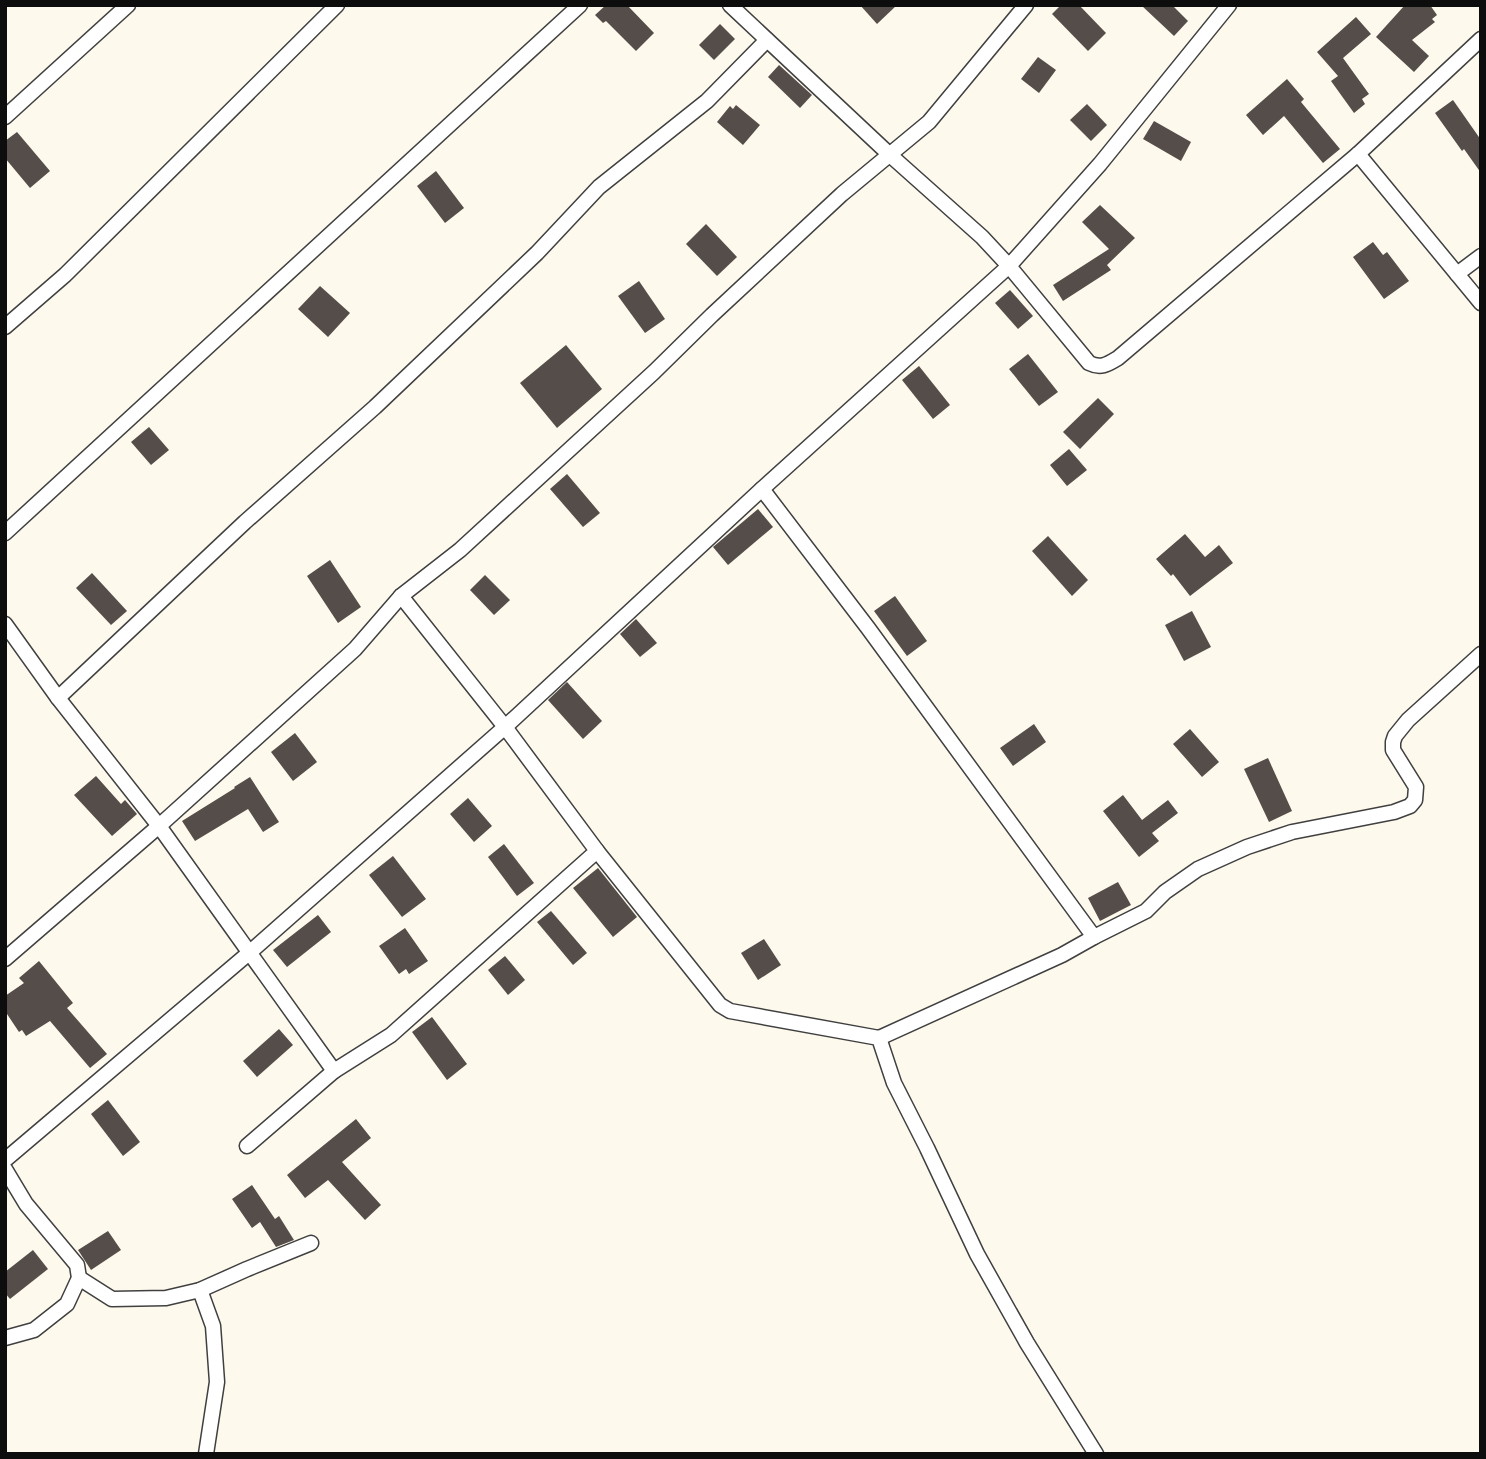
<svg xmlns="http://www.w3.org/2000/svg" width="1486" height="1459" font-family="'Playfair Display',serif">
<rect width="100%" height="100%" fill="#fef9ed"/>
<g fill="#554d49">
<polygon points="606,5 627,5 654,33 636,51 606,21 603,23 595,15"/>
<polygon points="860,5 897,5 877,24"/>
<polygon points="1061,5 1079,5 1106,33 1088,51 1052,14"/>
<polygon points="1141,5 1172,5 1188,21 1174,36"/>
<polygon points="1405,5 1430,5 1437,15 1432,19 1435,22 1412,40 1429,56 1414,72 1376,37"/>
<polygon points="1356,17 1371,34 1343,58 1369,94 1362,99 1365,104 1354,113 1331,81 1338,76 1317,52"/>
<polygon points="720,24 735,39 714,60 699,45"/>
<polygon points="1038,57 1056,70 1039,93 1021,79"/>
<polygon points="779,65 812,95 800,108 768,77"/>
<polygon points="1287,79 1304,99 1301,102 1340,149 1323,163 1284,116 1263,135 1246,115"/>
<polygon points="1453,100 1481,140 1481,173 1464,149 1462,151 1435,113"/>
<polygon points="1087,104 1107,125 1091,141 1070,120"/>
<polygon points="736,105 760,125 743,145 717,122 730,106 733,109"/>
<polygon points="1154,121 1191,142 1181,161 1143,139"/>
<polygon points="17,132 50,171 30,188 5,158 5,141"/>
<polygon points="436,171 464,208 445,223 417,186"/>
<polygon points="1100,205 1135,238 1107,265 1111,270 1063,301 1053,285 1109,249 1082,222"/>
<polygon points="706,224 737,257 717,276 686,244"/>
<polygon points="1373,242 1383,255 1387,252 1409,281 1384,299 1353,257"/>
<polygon points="639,281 665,319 645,333 618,296"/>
<polygon points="320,286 350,313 328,337 298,309"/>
<polygon points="1010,290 1033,316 1018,329 995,303"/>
<polygon points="566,345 602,389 557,428 520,383"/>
<polygon points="1028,354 1058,392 1039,406 1009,369"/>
<polygon points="919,366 950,405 933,419 902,380"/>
<polygon points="1098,398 1114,414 1080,449 1063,432"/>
<polygon points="149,427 169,450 151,465 131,442"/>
<polygon points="1069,449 1087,470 1067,486 1050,465"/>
<polygon points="567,474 600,513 583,527 550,489"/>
<polygon points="758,509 773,527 728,565 713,547"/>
<polygon points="1185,534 1205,557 1219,545 1233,563 1190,596 1173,574 1171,576 1156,559"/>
<polygon points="1048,536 1088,580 1072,596 1032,551"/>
<polygon points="330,560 361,607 338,623 307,576"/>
<polygon points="92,573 127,611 111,625 76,588"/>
<polygon points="485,575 510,600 494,615 470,590"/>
<polygon points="895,596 927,641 907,656 874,611"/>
<polygon points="1192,611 1211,647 1184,661 1165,625"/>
<polygon points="636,619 657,643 640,657 620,634"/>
<polygon points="567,682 602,721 583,739 548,700"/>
<polygon points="1034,724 1046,742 1013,766 1000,748"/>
<polygon points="1190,729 1219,762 1202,777 1173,744"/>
<polygon points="295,733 317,762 293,781 271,752"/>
<polygon points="1268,758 1292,811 1269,822 1244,769"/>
<polygon points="96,776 121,804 125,800 137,814 112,836 74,795"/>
<polygon points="250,777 279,822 263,832 248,809 195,841 182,821 235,788 234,787"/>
<polygon points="1123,795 1142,820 1168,800 1178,813 1152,833 1159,841 1139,857 1103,811"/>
<polygon points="468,798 492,826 474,842 450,814"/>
<polygon points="504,844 534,883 517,896 488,857"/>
<polygon points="393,856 426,899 402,917 369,875"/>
<polygon points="598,868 637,917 613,937 573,888"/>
<polygon points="1118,882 1131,905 1100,921 1088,898"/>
<polygon points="551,911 587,953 573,965 537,922"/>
<polygon points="318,915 331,932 287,967 273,950"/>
<polygon points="405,928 428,961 409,974 406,969 399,974 379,946"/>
<polygon points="764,939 781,965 758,980 741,953"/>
<polygon points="505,956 525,980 508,995 488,970"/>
<polygon points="39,961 73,1003 67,1008 107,1054 90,1068 50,1021 26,1036 22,1030 19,1032 5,1011 5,996 24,983 19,978"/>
<polygon points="432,1017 467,1064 447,1080 412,1032"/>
<polygon points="279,1029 293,1045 257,1077 243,1061"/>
<polygon points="108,1100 140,1142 123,1156 91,1114"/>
<polygon points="356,1119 371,1138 342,1162 381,1205 365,1220 328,1180 305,1198 287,1175"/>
<polygon points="252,1185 275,1219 279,1216 294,1240 276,1247 260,1222 252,1228 232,1199"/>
<polygon points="108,1231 121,1250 91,1270 78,1250"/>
<polygon points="33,1250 48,1269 10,1299 5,1293 5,1272"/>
</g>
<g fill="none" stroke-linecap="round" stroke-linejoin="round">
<defs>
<g id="minor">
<path d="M730,5L890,155L982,237L1009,266L1089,363C1101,369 1108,364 1118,358L1358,154L1481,39"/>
<polyline points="5,117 128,5"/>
<polyline points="1358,154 1481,303"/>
<polyline points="1457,274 1481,256"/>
<polyline points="5,327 65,275 337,5"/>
<polyline points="762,489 868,628 1094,937 1062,955 879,1038"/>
<polyline points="5,533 580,5"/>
<polyline points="5,624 58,698 159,826 334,1071"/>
<polyline points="58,698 245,522 375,407 537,253 599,187 707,101 767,40"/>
<polyline points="597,851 720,1005 730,1011 879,1038 894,1083 927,1148 977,1254 1027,1343 1096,1454"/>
<polyline points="1094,937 1146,911 1165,892 1198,869 1247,847 1292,832 1394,812 1410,806 1415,800 1416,787 1393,750 1393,742 1395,736 1408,720 1481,654"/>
<polyline points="5,959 159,826 355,649 401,596 460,550 654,372 712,315 842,194 929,122 1026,5"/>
<polyline points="247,1146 334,1071 391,1035 597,851 505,727 401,596"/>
<polyline points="5,1160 249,953 505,727 762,489 1009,266 1100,164 1229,5"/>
<polyline points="5,1169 26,1204 77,1265 79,1278 67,1304 34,1330 5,1338"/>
<polyline points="79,1278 112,1299 166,1298 200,1290 247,1269 311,1243"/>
<polyline points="200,1290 213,1326 217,1382 206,1454"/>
</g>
</defs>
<use href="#minor" stroke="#404040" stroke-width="17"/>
<use href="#minor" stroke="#fff" stroke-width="14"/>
</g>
<rect width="1486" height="1459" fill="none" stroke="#0d0d0d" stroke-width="14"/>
</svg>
